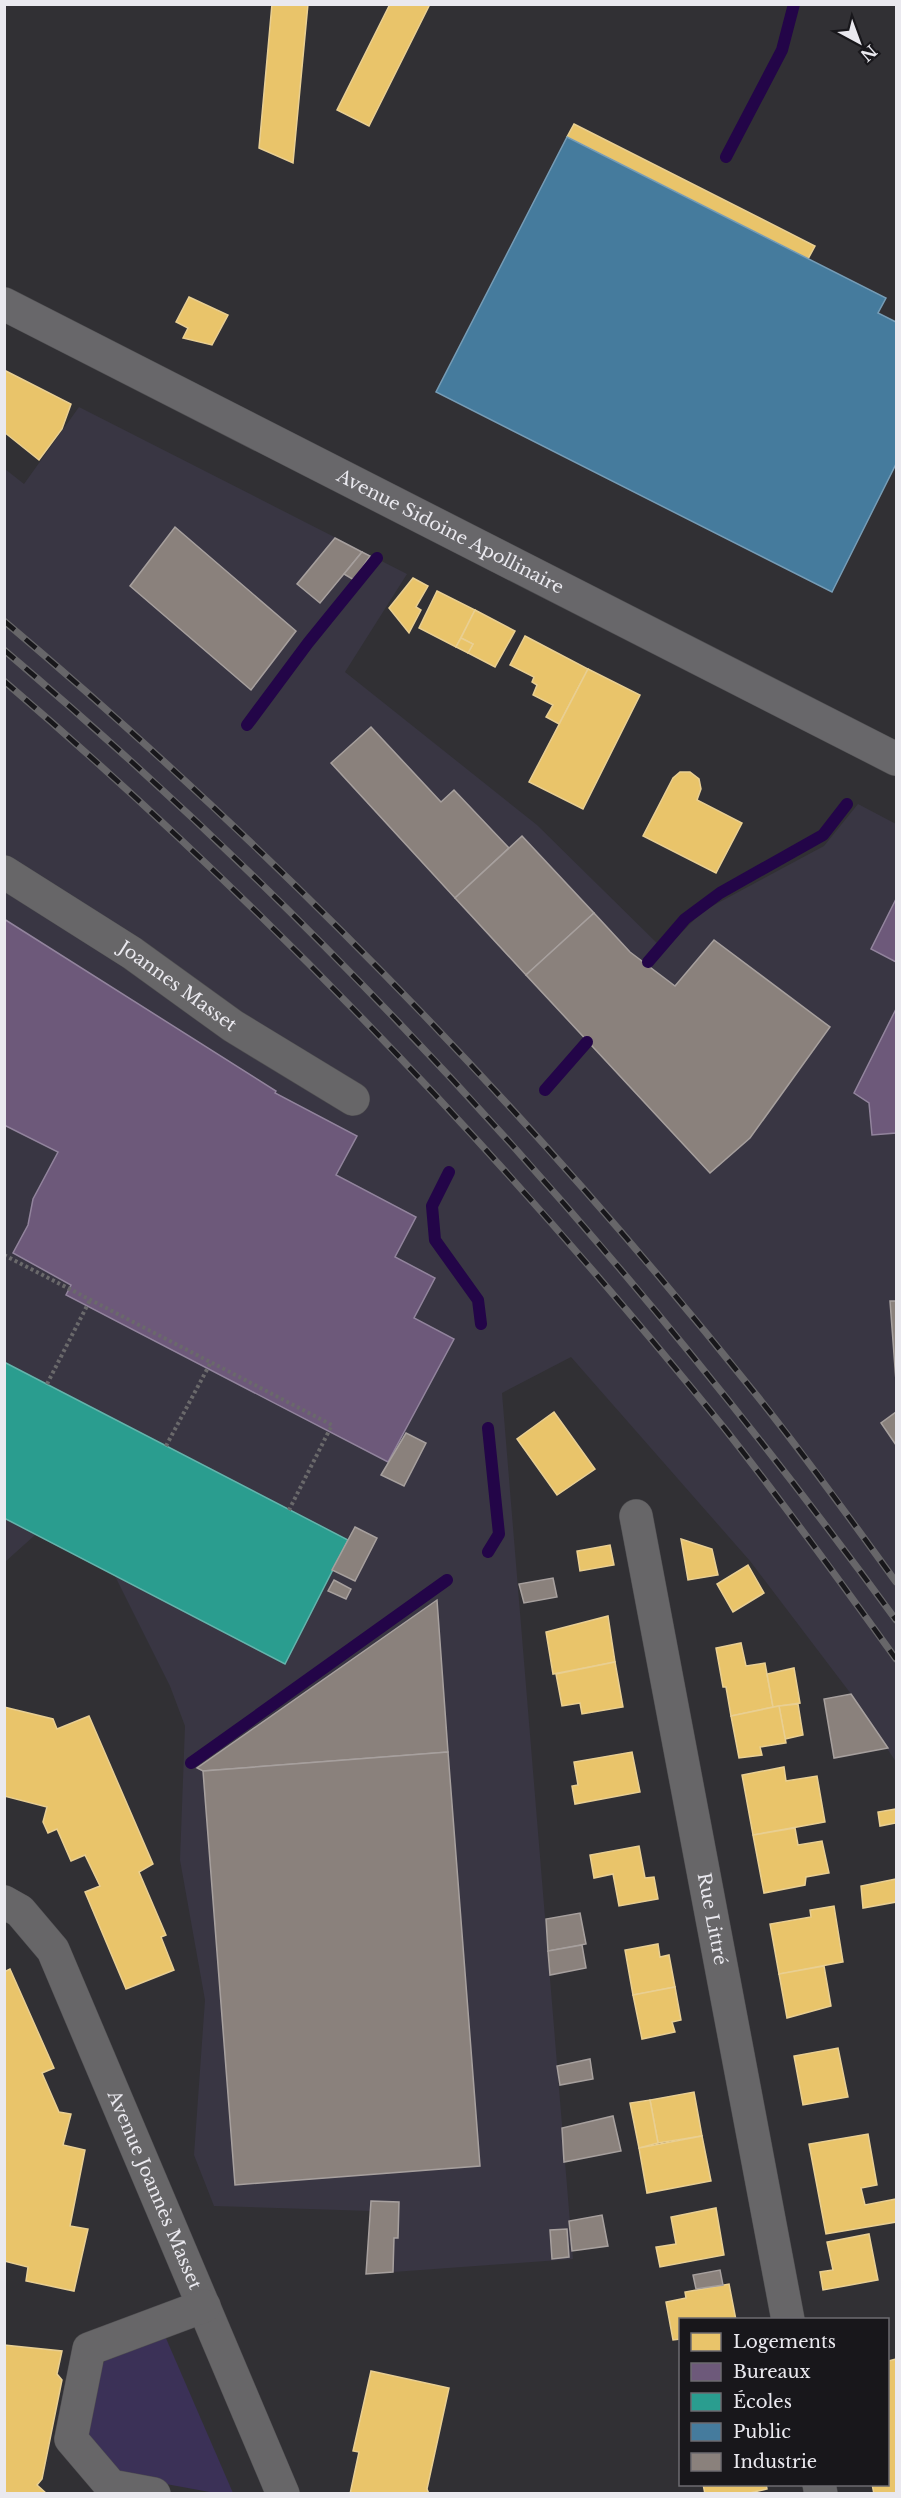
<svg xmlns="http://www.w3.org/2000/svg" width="901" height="2498" font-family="'Libre Baskerville',serif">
<rect width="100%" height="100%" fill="#313034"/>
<polygon fill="#393643" points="79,407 407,574 345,672 537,825 664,950 703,911 824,846 858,804 896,824 896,1762 851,1694 750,1561 571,1357 502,1393 573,2259 366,2274 371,2211 214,2206 194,2155 205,2000 180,1860 185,1726 170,1686 115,1576 35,1535 5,1562 5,469 24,484"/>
<polygon fill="#3b3157" points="165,2336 233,2493 215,2493 117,2475 85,2431 102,2365 108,2356"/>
<g fill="#e9c46a" stroke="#e9cf92" stroke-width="1.5">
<polygon points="272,4 308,4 293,163 259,148"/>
<polygon points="390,4 430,4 369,126 337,110"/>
<polygon points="574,124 815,246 808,259 567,137"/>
<polygon points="189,297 228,315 212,345 183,338 188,328 176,322"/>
<polygon points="4,370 71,404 62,429 39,460 4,432"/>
<polygon points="413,578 428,586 416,607 421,610 409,633 389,608"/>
<polygon points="437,591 475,610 456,647 419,628"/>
<polygon points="475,610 515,631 495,667 468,653 473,644 461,638"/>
<polygon points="525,636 588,669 559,724 546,717 553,705 533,695 537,685 532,682 534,677 510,665"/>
<polygon points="461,638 473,644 468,653 456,647"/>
<polygon points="588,669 640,695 583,809 529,782"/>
<polygon points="680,772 690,772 699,779 701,789 697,800 742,823 716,873 643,836 673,778"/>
<polygon points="554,1412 595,1469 557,1495 517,1439"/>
<polygon points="681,1539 712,1549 718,1575 688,1580"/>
<polygon points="610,1545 614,1565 580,1571 577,1551"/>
<polygon points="748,1565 764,1593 733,1612 717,1584"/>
<polygon points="608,1616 615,1662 553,1674 546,1632"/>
<polygon points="741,1643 746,1666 765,1663 773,1707 731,1716 726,1687 723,1687 716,1648"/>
<polygon points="615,1662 623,1707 582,1714 580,1703 562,1706 556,1674"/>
<polygon points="794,1668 800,1703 773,1707 767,1674"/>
<polygon points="798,1704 803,1735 785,1739 779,1706"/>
<polygon points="779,1706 786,1743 760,1747 762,1755 739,1758 731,1716"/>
<polygon points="4,1707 53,1719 57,1729 89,1716 153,1864 139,1872 166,1935 161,1937 174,1970 126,1989 85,1892 100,1886 85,1855 71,1861 57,1829 48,1833 43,1822 47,1807 4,1796"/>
<polygon points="632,1752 640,1792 575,1804 572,1786 578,1785 574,1762"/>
<polygon points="784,1767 786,1781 817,1776 825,1822 753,1835 742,1775"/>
<polygon points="896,1809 896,1823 880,1826 878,1812"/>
<polygon points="795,1828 798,1845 822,1841 829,1873 806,1877 805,1885 764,1893 753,1835"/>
<polygon points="639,1846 645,1878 654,1877 658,1899 619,1906 613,1874 594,1878 590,1855"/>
<polygon points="896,1879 896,1902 863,1908 861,1886"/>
<polygon points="834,1906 843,1962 779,1974 770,1924 811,1917 810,1910"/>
<polygon points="658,1944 660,1957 669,1955 675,1987 633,1995 625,1950"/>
<polygon points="824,1966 831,2006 787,2018 779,1974"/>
<polygon points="10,1969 54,2068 42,2073 59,2112 71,2114 63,2145 85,2150 70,2226 88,2229 74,2291 26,2281 28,2267 4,2261 4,1972"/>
<polygon points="675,1987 681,2020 672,2022 675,2032 642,2039 633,1995"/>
<polygon points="838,2048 848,2097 803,2105 794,2056"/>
<polygon points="694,2092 702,2136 658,2143 650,2100"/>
<polygon points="650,2100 658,2143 639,2148 630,2103"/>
<polygon points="868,2134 877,2185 861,2188 865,2205 896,2199 896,2222 826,2234 809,2144"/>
<polygon points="702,2136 711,2181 647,2193 639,2148"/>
<polygon points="716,2208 724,2255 660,2267 656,2247 676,2244 671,2217"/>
<polygon points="869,2234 878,2280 823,2290 820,2272 833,2270 827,2242"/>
<polygon points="729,2284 736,2320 680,2320 680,2339 673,2340 666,2302 686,2298 685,2292"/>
<polygon points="4,2345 62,2351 57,2374 62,2380 42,2479 37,2485 47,2494 4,2494"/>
<polygon points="896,2359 896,2494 874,2494 872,2484 888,2484 888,2361"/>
<polygon points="371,2371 449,2388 427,2489 429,2494 350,2494 359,2452 353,2451"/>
<polygon points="703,2484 766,2484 767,2489 745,2494 705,2494"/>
</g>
<g fill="#6d597a" stroke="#92849d" stroke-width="1.5">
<polygon points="896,899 896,962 871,949"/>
<polygon points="4,919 276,1091 275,1093 357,1136 336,1175 416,1217 395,1257 435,1278 414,1318 454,1339 388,1462 66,1295 71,1285 13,1253 28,1225 33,1199 58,1152 4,1125"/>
<polygon points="896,1009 896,1133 872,1135 869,1103 854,1093"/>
</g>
<polygon fill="#2a9d8f" stroke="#64b4ac" stroke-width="1.5" points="4,1362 348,1540 285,1664 4,1518"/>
<polygon fill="#457b9d" stroke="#769cb6" stroke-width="1.5" points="567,137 886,298 878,313 896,322 896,464 832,592 436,392"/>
<g fill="#8a817c" stroke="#a7a09e" stroke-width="1.5">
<polygon points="175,527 296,631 251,690 130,586"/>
<polygon points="335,538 362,552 320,603 297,584"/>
<polygon points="362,552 370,556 354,580 344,574"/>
<polygon points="371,727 441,802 454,790 509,848 455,898 331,763"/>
<polygon points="522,836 594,913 526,975 455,898"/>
<polygon points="594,913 630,952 675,986 714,940 830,1027 750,1138 710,1173 526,975"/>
<polygon points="890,1301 896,1301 896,1381"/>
<polygon points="896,1412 896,1445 881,1423"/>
<polygon points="406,1433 426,1443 404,1486 381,1475"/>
<polygon points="355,1527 377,1538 355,1581 332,1570"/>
<polygon points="553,1578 557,1597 524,1603 519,1584"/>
<polygon points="334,1580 351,1589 346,1599 328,1591"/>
<polygon points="437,1600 448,1752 203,1771 197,1768"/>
<polygon points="851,1694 888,1748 834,1758 824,1699"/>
<polygon points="448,1752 480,2166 235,2185 203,1771"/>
<polygon points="580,1913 586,1944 548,1951 546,1919"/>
<polygon points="582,1945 586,1968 550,1975 548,1951"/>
<polygon points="590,2059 593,2079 560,2085 557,2066"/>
<polygon points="613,2116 621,2151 564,2162 562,2128"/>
<polygon points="371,2201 399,2202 398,2238 394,2238 393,2272 366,2274"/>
<polygon points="602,2215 608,2246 572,2251 569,2221"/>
<polygon points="567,2229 569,2257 552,2259 550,2230"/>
<polygon points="720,2270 723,2285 696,2289 693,2275"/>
</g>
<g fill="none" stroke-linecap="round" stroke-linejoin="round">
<g stroke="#230548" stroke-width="12">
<polyline points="726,157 782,50 794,4"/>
<polyline points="247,725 308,643 377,558"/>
<polyline points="648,962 685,919 720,893 823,835 847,804"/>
<polyline points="545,1090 587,1042"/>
<polyline points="449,1172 432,1206 435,1240 478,1300 481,1324"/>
<polyline points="488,1552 499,1534 488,1428"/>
<polyline points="191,1763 447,1580"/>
</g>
<defs>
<g id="minor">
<path id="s1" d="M4,872L132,953L233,1026L353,1099"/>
<path id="s2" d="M636,1516L788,2320"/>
<path id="s3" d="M4,1902L20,1911L53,1950L283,2494"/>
<polyline points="819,2484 821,2494"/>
<polyline points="154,2494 111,2486 71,2439 89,2349 204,2306"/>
</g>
<g id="major">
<path id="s4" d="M4,304L896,759"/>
</g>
</defs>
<use href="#minor" stroke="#4f4e51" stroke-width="34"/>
<use href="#major" stroke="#4f4e51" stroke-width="34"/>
<g stroke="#6a696b" stroke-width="4" stroke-dasharray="3 3" stroke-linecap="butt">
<polyline points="4,1255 332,1425 289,1510"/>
<polyline points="47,1384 90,1300"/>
<polyline points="166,1446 211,1362"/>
</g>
<use href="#minor" stroke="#676668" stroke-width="33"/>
<use href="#major" stroke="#68676a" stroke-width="33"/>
<defs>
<g id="rail">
<path d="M4,621C280,854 533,1115 758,1397C806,1457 851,1520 896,1582"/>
<path d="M4,650C341,935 636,1264 896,1620"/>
<path d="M4,681C268,907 507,1159 725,1429C784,1504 840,1581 896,1659"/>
</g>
</defs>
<use href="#rail" stroke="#676669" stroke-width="7"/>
<use href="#rail" stroke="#18171b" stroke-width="4.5" stroke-dasharray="14" stroke-linecap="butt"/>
</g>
<g text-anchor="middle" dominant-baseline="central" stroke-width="6" stroke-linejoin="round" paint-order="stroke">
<g font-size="18" fill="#eae9ef" stroke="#18171b">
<text stroke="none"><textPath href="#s4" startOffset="501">Avenue Sidoine Apollinaire</textPath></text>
<text stroke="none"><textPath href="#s1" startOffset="208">Joannes Masset</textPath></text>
<text stroke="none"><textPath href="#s2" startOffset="410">Rue Littré</textPath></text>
<text stroke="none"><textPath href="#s3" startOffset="330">Avenue Joannès Masset</textPath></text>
</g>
</g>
<rect width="901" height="2498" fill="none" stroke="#eae9ef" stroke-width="12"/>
<rect x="679" y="2318" width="210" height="168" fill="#18171b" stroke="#6c6b70" stroke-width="1.5"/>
<rect x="691" y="2333" width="30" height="18" fill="#e9c46a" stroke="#6c6b70" stroke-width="1.5"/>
<text x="733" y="2348" font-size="18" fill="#eae9ef">Logements</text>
<rect x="691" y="2363" width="30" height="18" fill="#6d597a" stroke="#6c6b70" stroke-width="1.5"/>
<text x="733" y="2378" font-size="18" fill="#eae9ef">Bureaux</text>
<rect x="691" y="2393" width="30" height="18" fill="#2a9d8f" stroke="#6c6b70" stroke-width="1.5"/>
<text x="733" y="2408" font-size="18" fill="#eae9ef">Écoles</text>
<rect x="691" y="2423" width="30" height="18" fill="#457b9d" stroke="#6c6b70" stroke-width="1.5"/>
<text x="733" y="2438" font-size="18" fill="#eae9ef">Public</text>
<rect x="691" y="2453" width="30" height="18" fill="#8a817c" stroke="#6c6b70" stroke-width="1.5"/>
<text x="733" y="2468" font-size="18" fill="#eae9ef">Industrie</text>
<g transform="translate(859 42) rotate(139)" stroke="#18171b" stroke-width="4.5" paint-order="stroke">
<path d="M0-4.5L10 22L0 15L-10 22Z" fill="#eae9ef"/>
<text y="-9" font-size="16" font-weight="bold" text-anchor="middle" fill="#eae9ef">N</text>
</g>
</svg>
